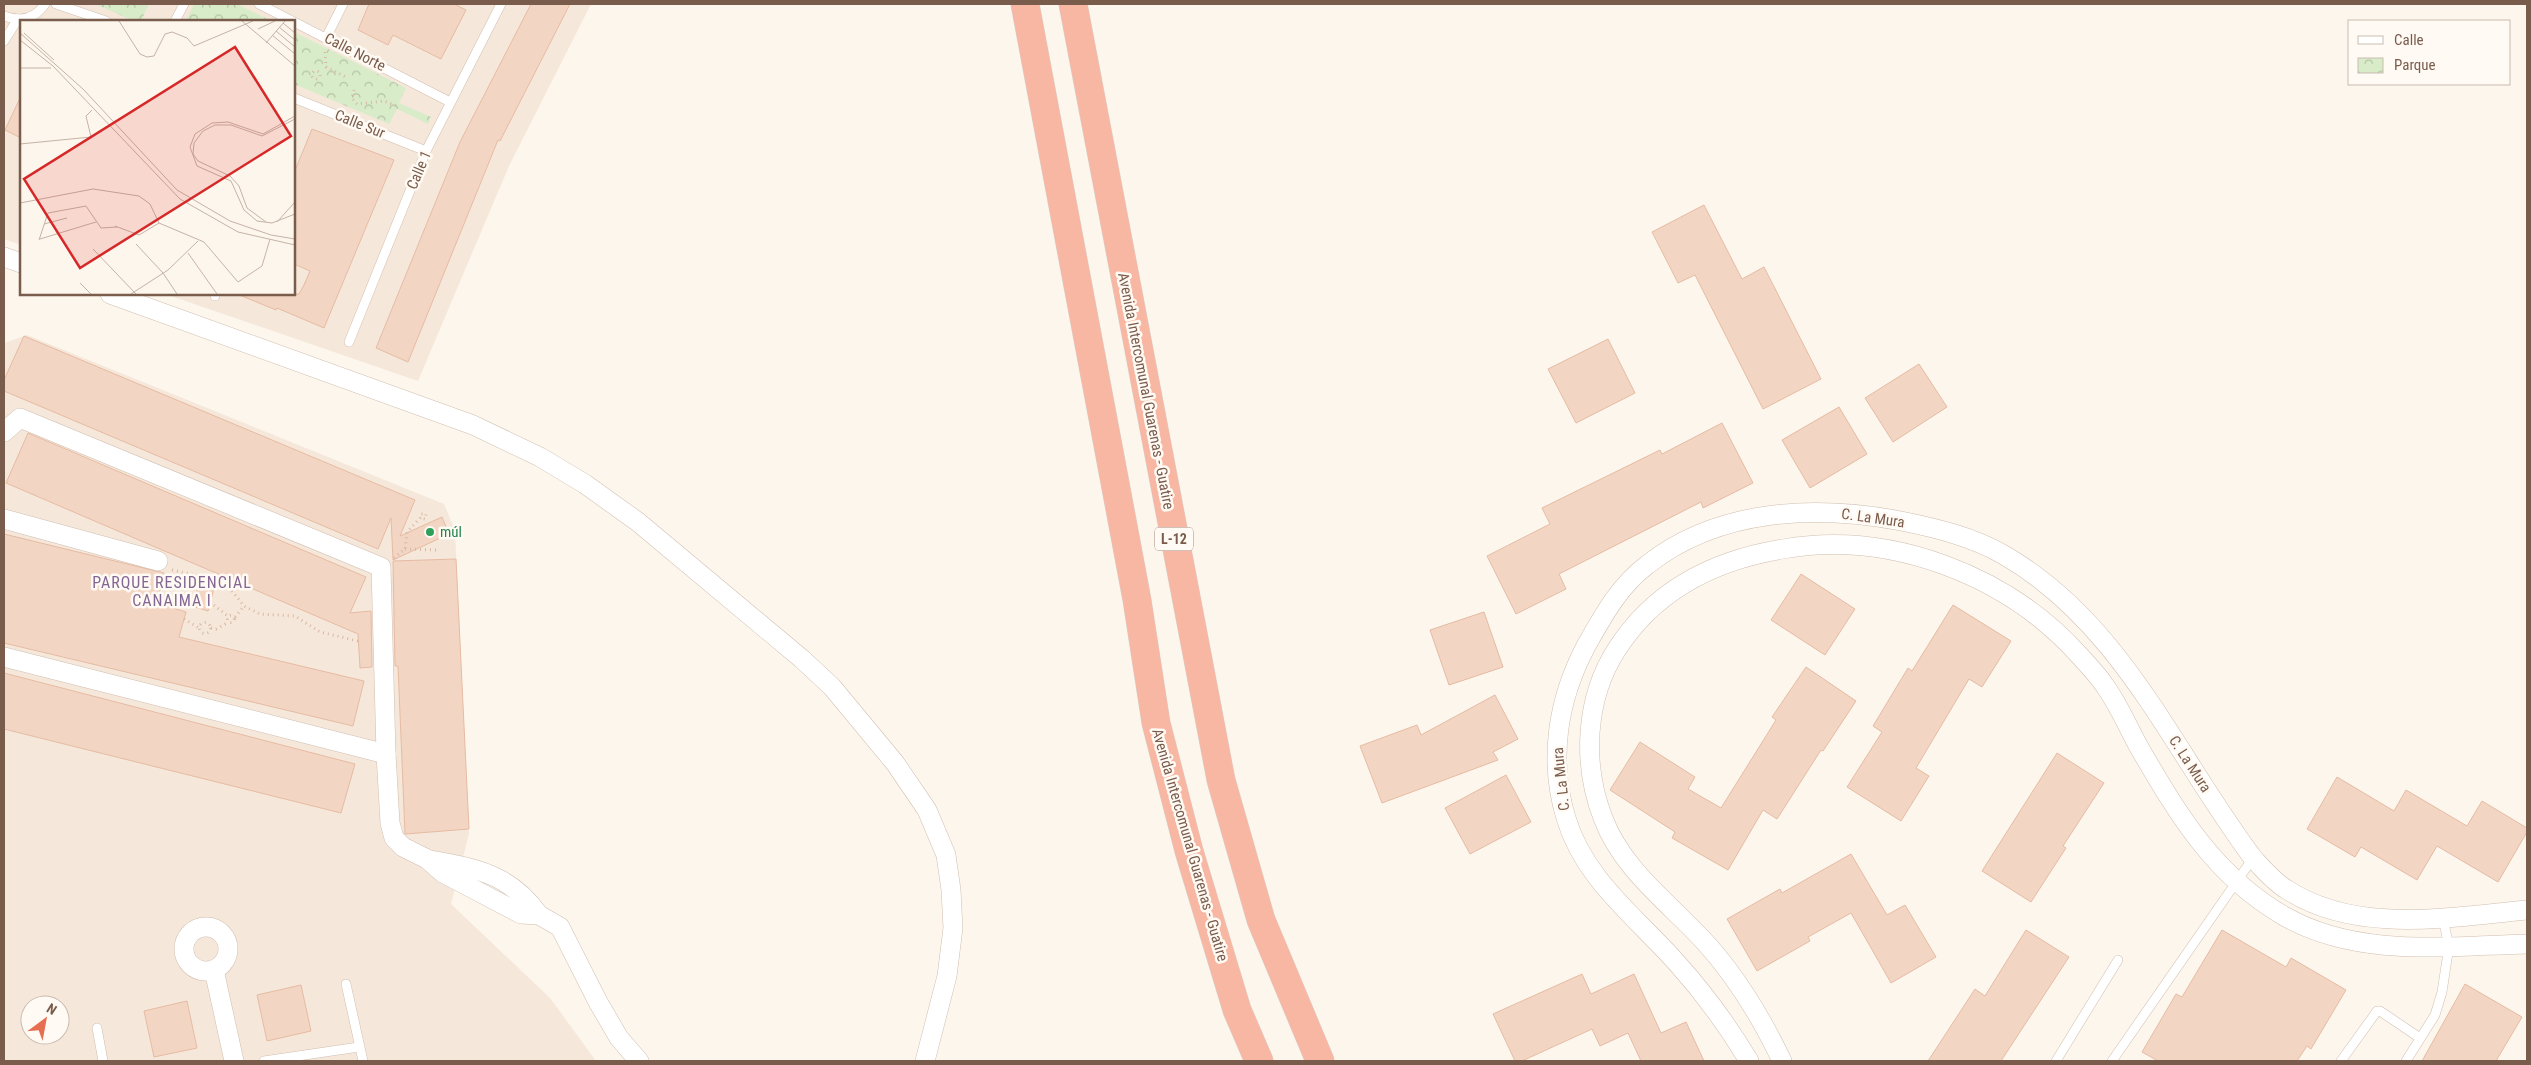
<svg xmlns="http://www.w3.org/2000/svg" width="2531" height="1065" font-family="'Roboto Condensed',sans-serif">
<defs>
<pattern id="park-crowns" width="20" height="18" patternUnits="userSpaceOnUse" patternTransform="scale(1.25)"><rect width="20" height="18" fill="#d8ecc9"/><path d="M2 6a3 3 0 1 1 6 0M12 15a3 3 0 1 1 6 0" fill="none" stroke="#b4c2a5"/></pattern>
</defs>
<rect width="100%" height="100%" fill="#fdf6ec"/>
<g fill="#f5e8da" fill-rule="evenodd">
<polygon points="4,4 591,4 509,166 418,381 165,294 294,294 294,21 21,21 21,245 4,239"/>
<path d="M27,335L444,504L455,530L469,834L451,904L550,998L596,1061H4V343ZM30,1005H60V1035H30Z"/>
</g>
<g fill="url(#park-crowns)">
<polygon points="95,4 149,4 141,21 134,21"/>
<polygon points="194,4 237,4 272,21 186,21"/>
<polygon points="294,32 406,88 399,103 431,117 428,124 397,109 389,124 294,84"/>
</g>
<g fill="#f3d5c3" stroke="#e6bba3">
<polygon points="369,4 454,4 466,10 441,59 393,35 388,45 358,30"/>
<polygon points="531,4 570,4 500,141 498,140 408,362 376,348 460,142"/>
<polygon points="21,96 21,138 5,130"/>
<polygon points="312,129 394,160 324,328 277,308 276,310 237,294 299,294 304,285 310,271 294,264 294,173"/>
<polygon points="1704,205 1742,279 1764,267 1821,379 1763,409 1695,275 1678,283 1652,232"/>
<polygon points="24,336 415,500 400,536 442,517 449,534 393,560 391,518 378,549 4,391 4,380"/>
<polygon points="1608,339 1635,393 1576,423 1548,369"/>
<polygon points="1919,364 1947,407 1893,442 1865,398"/>
<polygon points="1839,407 1867,454 1810,488 1782,440"/>
<polygon points="1722,423 1753,483 1703,508 1701,502 1559,574 1566,589 1516,614 1487,556 1550,524 1542,508 1660,450 1662,454"/>
<polygon points="28,433 366,577 350,613 371,611 372,667 360,668 358,634 6,483"/>
<polygon points="4,534 164,573 157,603 186,612 179,637 364,681 353,726 4,643"/>
<polygon points="456,559 469,829 405,834 398,666 395,666 393,561"/>
<polygon points="1801,574 1855,609 1825,655 1771,620"/>
<polygon points="200,581 215,585 208,611 192,606"/>
<polygon points="1953,605 2011,641 1982,687 1969,679 1916,768 1929,776 1901,821 1847,787 1882,732 1873,726 1908,668 1912,671"/>
<polygon points="1484,612 1503,667 1449,685 1430,630"/>
<polygon points="1806,667 1856,701 1823,751 1821,750 1777,819 1763,810 1728,870 1672,838 1675,832 1610,790 1640,742 1695,777 1688,789 1721,808 1776,720 1772,717"/>
<polygon points="4,673 355,764 341,813 4,729"/>
<polygon points="1495,695 1518,739 1493,752 1498,760 1382,803 1360,746 1417,725 1421,735"/>
<polygon points="2057,753 2104,783 2063,846 2066,848 2031,902 1982,871"/>
<polygon points="1506,775 1531,822 1470,854 1445,808"/>
<polygon points="2337,777 2394,811 2406,790 2467,826 2482,801 2527,828 2527,832 2498,882 2437,846 2417,880 2361,847 2355,857 2307,829"/>
<polygon points="1851,854 1887,915 1905,905 1936,957 1891,983 1851,913 1808,937 1810,941 1757,971 1727,919 1780,889 1782,893"/>
<polygon points="2026,930 2069,957 2001,1061 1928,1061 1975,989 1985,996"/>
<polygon points="2222,930 2286,967 2291,958 2346,990 2311,1049 2307,1046 2297,1061 2158,1061 2142,1052 2176,994 2182,997"/>
<polygon points="1582,974 1591,994 1634,974 1661,1033 1686,1022 1704,1061 1641,1061 1628,1033 1600,1046 1592,1029 1522,1061 1515,1061 1493,1014"/>
<polygon points="2465,984 2522,1017 2496,1061 2422,1061"/>
<polygon points="301,985 311,1031 267,1041 257,995"/>
<polygon points="187,1001 197,1048 154,1057 144,1011"/>
</g>
<g fill="none" stroke-linecap="round" stroke-linejoin="round">
<defs>
<g id="lane">
<polyline points="56,4 106,21"/>
<polyline points="259,4 450,102"/>
<path d="M4,16C20,22 35,19 45,4"/>
<polyline points="175,21 184,4"/>
<polyline points="326,38 343,4"/>
<polyline points="4,41 18,19"/>
<polyline points="294,98 426,151"/>
<polyline points="215,296 215,294"/>
<polyline points="349,342 426,151 501,4"/>
<polyline points="346,984 363,1061"/>
<polyline points="97,1028 103,1061"/>
<polyline points="264,1061 359,1047"/>
<polyline points="2056,1061 2118,960"/>
<polyline points="2112,1061 2253,858"/>
<polyline points="2341,1061 2377,1011 2380,1011 2420,1038"/>
<polyline points="2406,1061 2435,1015 2442,992 2449,946 2443,919"/>
</g>
<g id="street">
<polyline points="4,257 21,263"/>
<polyline points="110,294 473,425 540,457 585,484 638,522 802,659 832,687 895,763 927,810 946,855 951,890 953,928 947,976 925,1061"/>
<polyline points="4,432 20,418 381,567 386,754 390,823 394,838 403,847 427,859 443,873 521,914 539,915 560,927 598,1002 619,1038 639,1061"/>
<polyline points="4,519 158,561"/>
<polyline points="4,657 386,754"/>
<path d="M430,860C476,868 510,874 539,915"/>
<circle cx="206" cy="949" r="22"/>
<polyline points="214,970 234,1061"/>
<path d="M1749,1061C1728,1026 1704,993 1676,962C1636,917 1584,879 1566,818C1548,759 1558,699 1586,646C1603,616 1619,586 1647,565C1719,508 1815,505 1901,521C1936,528 1973,537 2004,555C2122,623 2174,753 2253,858C2263,869 2273,881 2286,889C2356,935 2449,917 2527,910"/>
<path d="M1782,1061C1761,1017 1737,977 1704,941C1668,902 1622,869 1603,818C1582,764 1585,698 1617,649C1655,590 1715,560 1783,549C1890,530 2007,575 2079,655C2088,665 2098,675 2105,686C2119,705 2128,728 2140,749C2179,816 2215,876 2284,916C2357,958 2447,946 2527,944"/>
</g>
<g id="highway">
<polyline points="1025,4 1137,600 1156,723 1189,851 1237,1010 1259,1061"/>
<polyline points="1073,4 1221,780 1261,920 1320,1061"/>
</g>
</defs>
<use href="#lane" stroke="#d1beb0" stroke-width="10"/>
<use href="#street" stroke="#d1beb0" stroke-width="20"/>
<use href="#highway" stroke="#dad1cd" stroke-width="29"/>
<g stroke="#d9b8a5" stroke-width="3" stroke-dasharray="1 4" stroke-linecap="butt">
<polyline points="325,52 326,67 346,77"/>
<circle cx="316" cy="75" r="4"/>
<polyline points="354,90 352,98 357,104 384,101 397,106"/>
<polyline points="405,549 438,550"/>
<polyline points="394,558 405,549 407,532 420,518 421,514 426,514 425,519 420,518"/>
<polyline points="172,570 218,580 228,586 244,606 260,614 295,616 320,632 358,641"/>
<polyline points="210,602 229,617"/>
<circle cx="231" cy="619" r="3.5"/>
<polyline points="235,617 244,606"/>
<polyline points="184,619 199,628"/>
<circle cx="205" cy="628" r="5.5"/>
<polyline points="211,628 216,629 229,622"/>
</g>
<use href="#lane" stroke="#fff" stroke-width="9"/>
<use href="#street" stroke="#fff" stroke-width="19"/>
<use href="#highway" stroke="#f7b7a3" stroke-width="28"/>
</g>
<circle fill="#2e9e5b" stroke="#fffaf3" stroke-width="2" cx="430" cy="532" r="5"/>
<g text-anchor="middle" dominant-baseline="central" stroke-width="5" stroke-linejoin="round" paint-order="stroke">
<rect fill="#fffaf3" stroke="#a28b7f" stroke-width="1" x="1155" y="527.5" width="38" height="23" rx="4"/>
<g font-size="14" font-weight="bold" fill="#7a5c4d">
<text x="1174" y="539">L-12</text>
</g>
<g font-size="15" fill="#7a5c4d" stroke="#fffaf3">
<text transform="translate(355 52) rotate(27)">Calle Norte</text>
<text transform="translate(360 124) rotate(22)">Calle Sur</text>
<text transform="translate(419 170) rotate(-67)">Calle 1</text>
<text transform="translate(1146 391) rotate(79)">Avenida Intercomunal Guarenas - Guatire</text>
<text transform="translate(1873 518) rotate(8)">C. La Mura</text>
<text transform="translate(2190 764) rotate(57)">C. La Mura</text>
<text transform="translate(1561 779) rotate(-96)">C. La Mura</text>
<text transform="translate(1190 845) rotate(74)">Avenida Intercomunal Guarenas - Guatire</text>
</g>
<g font-size="15" fill="#27864d" stroke="#fffaf3" text-anchor="start">
<text x="440" y="532">múl</text>
</g>
<g font-size="16" letter-spacing="1" fill="#846695" stroke="#fffaf3">
<text x="172" y="582">PARQUE RESIDENCIAL<tspan x="172" dy="18">CANAIMA I</tspan></text>
</g>
</g>
<g transform="translate(20 20)">
<rect width="275" height="275" fill="#fdf6ec"/>
<path fill="none" stroke="#c5b3a7" stroke-width="1" d="M99,1L120,34L127,37L134,36L145,14L152,12L167,18L174,26L233,1M222,1L275,46M263,3L275,13M259,7L275,20M238,9L255,1M256,11L275,27M0,13L63,69L157,170L210,201L251,215L275,219M4,13L34,40M252,15L275,34M0,20L33,46L160,179L218,212L275,225M246,23L265,1M0,48H31M275,96L243,114L208,102L192,103L175,114L170,127L177,146L211,161L224,190L237,201L252,203L275,194M0,124L71,117L66,96L72,90M0,183L73,169L119,176L130,184L139,203L184,222L218,262L242,246L250,219M246,202L227,188L219,166L210,156L178,141L173,134L174,123L183,111L195,105H211L242,116L275,99M257,202L275,182M24,204L47,198M95,206L119,215L139,203M20,219L76,202M19,220L28,193L66,186L81,208L97,207M116,224L143,253L157,274M73,229L116,274M168,233L197,274M60,263L71,274M111,274L148,250L178,221"/>
<path fill="#d62828" fill-opacity="0.15" stroke="#d62828" stroke-width="2.5" d="M215,27L271,116L60,248L4,159Z"/>
<rect width="275" height="275" fill="none" stroke="#7a5c4d" stroke-width="2.5"/>
</g>
<rect width="2531" height="1065" fill="none" stroke="#7a5c4d" stroke-width="10"/>
<rect x="2348" y="20" width="162" height="65" fill="#fffaf3" stroke="#cabbb1"/>
<rect x="2358" y="36" width="25" height="8" fill="#ffffff" stroke="#cabbb1"/>
<text x="2394" y="45" font-size="15" fill="#7a5c4d">Calle</text>
<rect x="2358" y="58" width="25" height="15" fill="url(#park-crowns)" stroke="#cabbb1"/>
<text x="2394" y="70" font-size="15" fill="#7a5c4d">Parque</text>
<g transform="translate(45 1020) rotate(32)"><circle r="24" fill="#fffaf3" stroke="#cabbb1"/>
<path d="M0-4L9 19L0 12L-9 19Z" fill="#e76f51"/>
<text y="-8" font-size="14" font-weight="bold" text-anchor="middle" fill="#7a5c4d">N</text>
</g>
</svg>
